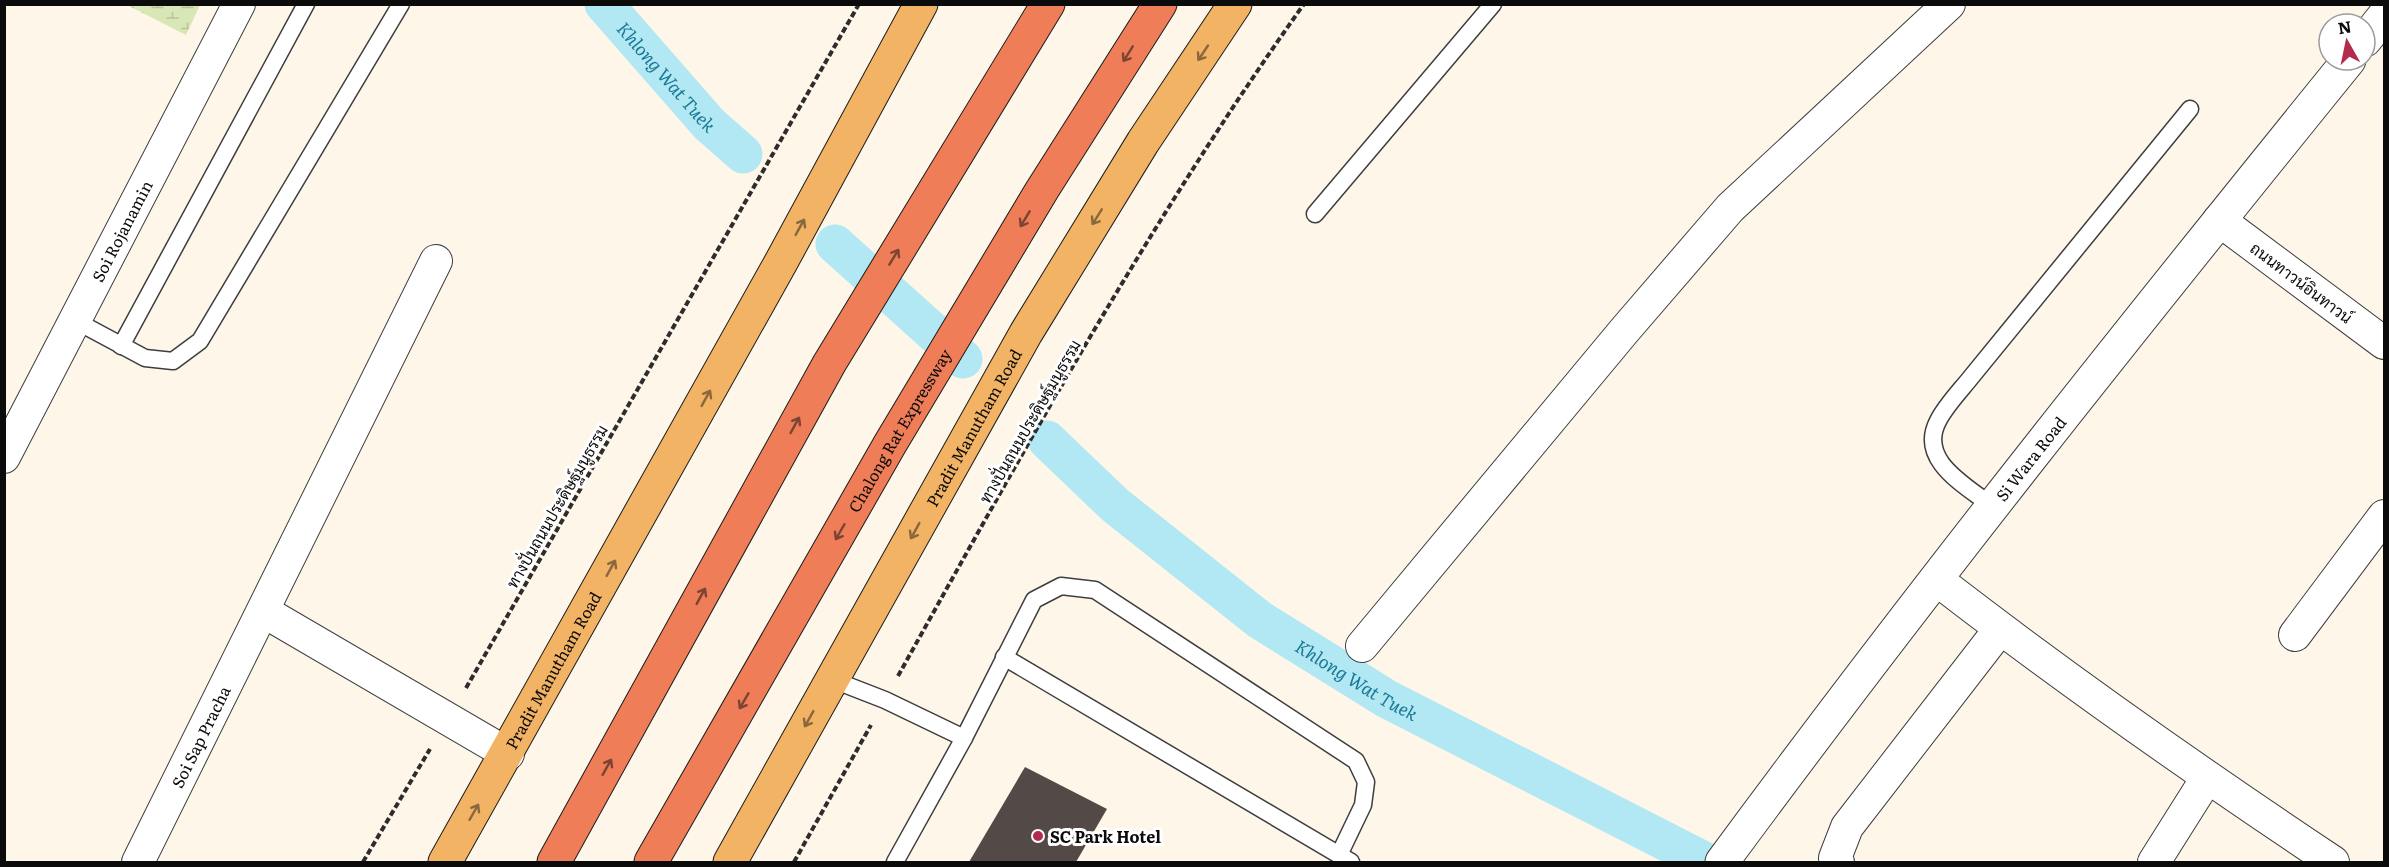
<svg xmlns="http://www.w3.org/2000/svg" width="2389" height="867" font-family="Literata,Sarabun,serif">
<defs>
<pattern id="wetland-marsh" width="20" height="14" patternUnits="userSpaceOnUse" patternTransform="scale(1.5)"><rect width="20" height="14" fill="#d9e6b6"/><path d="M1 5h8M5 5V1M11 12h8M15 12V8" fill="none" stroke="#b9c49b"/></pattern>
</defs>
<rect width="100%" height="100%" fill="#fef6e9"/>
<polygon fill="url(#wetland-marsh)" points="127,5 200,5 186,35"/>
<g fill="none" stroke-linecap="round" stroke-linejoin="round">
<g stroke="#b1e8f3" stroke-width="39">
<path id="s1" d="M604,4L709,124L743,154"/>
<polyline points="835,244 963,359"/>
<path id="s2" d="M1047,440L1115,505L1260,620L1387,699L1706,862"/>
</g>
</g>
<polygon fill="#534a48" points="1025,767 1107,809 1076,862 969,862"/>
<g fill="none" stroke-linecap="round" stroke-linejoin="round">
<defs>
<g id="service">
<polyline points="1315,214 1493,4"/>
<polyline points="76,321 145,358 173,361 200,341 401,4"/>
<polyline points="121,346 306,4"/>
<path d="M1993,507C1967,486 1917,461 1938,421C1946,405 1961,390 1972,376L2190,109"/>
<polyline points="1004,657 1351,862"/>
<polyline points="831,679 885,700 964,738"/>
<polyline points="895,862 964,738 1034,600 1061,586 1095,590 1356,761 1366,782 1363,805 1339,855"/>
</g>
<g id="minor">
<polyline points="2219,220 2384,343"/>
<path id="s3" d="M4,457L239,4"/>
<path d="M1936,579C2065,679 2198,772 2333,862"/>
<polyline points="263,611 508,754"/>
<polyline points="2295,635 2384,516"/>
<polyline points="1362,646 1624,331 1730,208 1949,4"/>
<path id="s4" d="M138,862L436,261"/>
<polyline points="1838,862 1835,858 1847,827 2000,629"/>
<polyline points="2154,862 2207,778"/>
</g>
<g id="tertiary">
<polyline points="2365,40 2384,16"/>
<path id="s5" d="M1722,862C1923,589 2135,324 2349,60"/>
</g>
<g id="primary">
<path id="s6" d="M445,862L780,264L921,4"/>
<path id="s7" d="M730,862L1026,333L1143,142L1235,4"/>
</g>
<g id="motorway">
<polyline points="554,862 829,364 1048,4"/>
<path id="s8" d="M651,862L890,444L1042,190L1160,4"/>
</g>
</defs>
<use href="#service" stroke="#3e3e3e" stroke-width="19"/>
<use href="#minor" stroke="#3e3e3e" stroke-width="34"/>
<use href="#tertiary" stroke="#3e3e3e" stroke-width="35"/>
<use href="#primary" stroke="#1c1c1c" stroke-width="35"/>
<use href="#motorway" stroke="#1c1c1c" stroke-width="35"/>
<g stroke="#2d2d2d" stroke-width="4" stroke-dasharray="6 3" stroke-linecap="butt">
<path d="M898,676C1025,448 1152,217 1304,4"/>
<polyline points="466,688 859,4"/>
<polyline points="363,862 430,749"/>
<polyline points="794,862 871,725"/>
</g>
<use href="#service" stroke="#fff" stroke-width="16"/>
<use href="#minor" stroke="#fff" stroke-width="32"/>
<use href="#tertiary" stroke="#fff" stroke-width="33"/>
<use href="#primary" stroke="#f2b365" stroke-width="33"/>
<use href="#motorway" stroke="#ee7d58" stroke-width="33"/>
</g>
<defs><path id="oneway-shaft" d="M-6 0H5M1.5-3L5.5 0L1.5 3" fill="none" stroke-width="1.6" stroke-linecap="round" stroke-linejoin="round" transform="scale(1.5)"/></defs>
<g stroke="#8a673c">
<use href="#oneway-shaft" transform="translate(1203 53) rotate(124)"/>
<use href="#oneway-shaft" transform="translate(1097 217) rotate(122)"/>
<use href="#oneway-shaft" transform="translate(800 227) rotate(-61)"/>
<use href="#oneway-shaft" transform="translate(706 398) rotate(-61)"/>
<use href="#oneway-shaft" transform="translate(915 531) rotate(119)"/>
<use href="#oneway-shaft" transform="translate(611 568) rotate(-61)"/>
<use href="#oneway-shaft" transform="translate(809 719) rotate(119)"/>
<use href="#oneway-shaft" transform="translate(474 812) rotate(-60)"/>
</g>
<g stroke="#7c4432">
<use href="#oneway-shaft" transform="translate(1128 54) rotate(122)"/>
<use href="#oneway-shaft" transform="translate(1025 219) rotate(121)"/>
<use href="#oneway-shaft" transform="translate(894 257) rotate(-59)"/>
<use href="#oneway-shaft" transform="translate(795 425) rotate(-61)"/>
<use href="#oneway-shaft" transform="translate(840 532) rotate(120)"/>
<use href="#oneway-shaft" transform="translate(701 596) rotate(-61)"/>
<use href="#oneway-shaft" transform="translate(744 701) rotate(120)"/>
<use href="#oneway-shaft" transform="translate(607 767) rotate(-61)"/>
</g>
<circle fill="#b32a4d" stroke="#fff" stroke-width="2" cx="1038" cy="836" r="6"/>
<g text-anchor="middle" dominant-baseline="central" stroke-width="6" stroke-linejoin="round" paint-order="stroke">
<g font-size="16" fill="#0b0b0b" stroke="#fff">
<text stroke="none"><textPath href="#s3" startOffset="255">Soi Rojanamin</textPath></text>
<text transform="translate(2302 282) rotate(37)">ถนนทาวน์อินทาวน์</text>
<text transform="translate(1029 421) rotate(-60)">ทางปั่นถนนประดิษฐ์มนูธรรม</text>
<text stroke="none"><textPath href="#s7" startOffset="498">Pradit Manutham Road</textPath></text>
<text stroke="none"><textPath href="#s8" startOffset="498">Chalong Rat Expressway</textPath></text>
<text stroke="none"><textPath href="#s5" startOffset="508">Si Wara Road</textPath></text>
<text transform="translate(556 506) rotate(-60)">ทางปั่นถนนประดิษฐ์มนูธรรม</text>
<text stroke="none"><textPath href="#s6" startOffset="220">Pradit Manutham Road</textPath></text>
<text stroke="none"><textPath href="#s4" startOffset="140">Soi Sap Pracha</textPath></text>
</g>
<g font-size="16" font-weight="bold" fill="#0b0b0b" stroke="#fff" text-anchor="start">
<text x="1050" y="836">SC Park Hotel</text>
</g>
<g font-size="18" font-style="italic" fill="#1b7996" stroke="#fff">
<text stroke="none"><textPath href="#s1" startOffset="96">Khlong Wat Tuek</textPath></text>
<text stroke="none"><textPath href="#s2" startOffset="393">Khlong Wat Tuek</textPath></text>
</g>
</g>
<rect width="2389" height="867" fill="none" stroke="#0b0b0b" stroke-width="12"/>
<g transform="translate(2347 42) rotate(351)"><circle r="28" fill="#ffffff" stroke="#9d9d9d" stroke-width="1.5"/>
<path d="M0-4.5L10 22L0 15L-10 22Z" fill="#b32a4d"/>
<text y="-9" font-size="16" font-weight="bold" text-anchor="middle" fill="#0b0b0b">N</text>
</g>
</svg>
